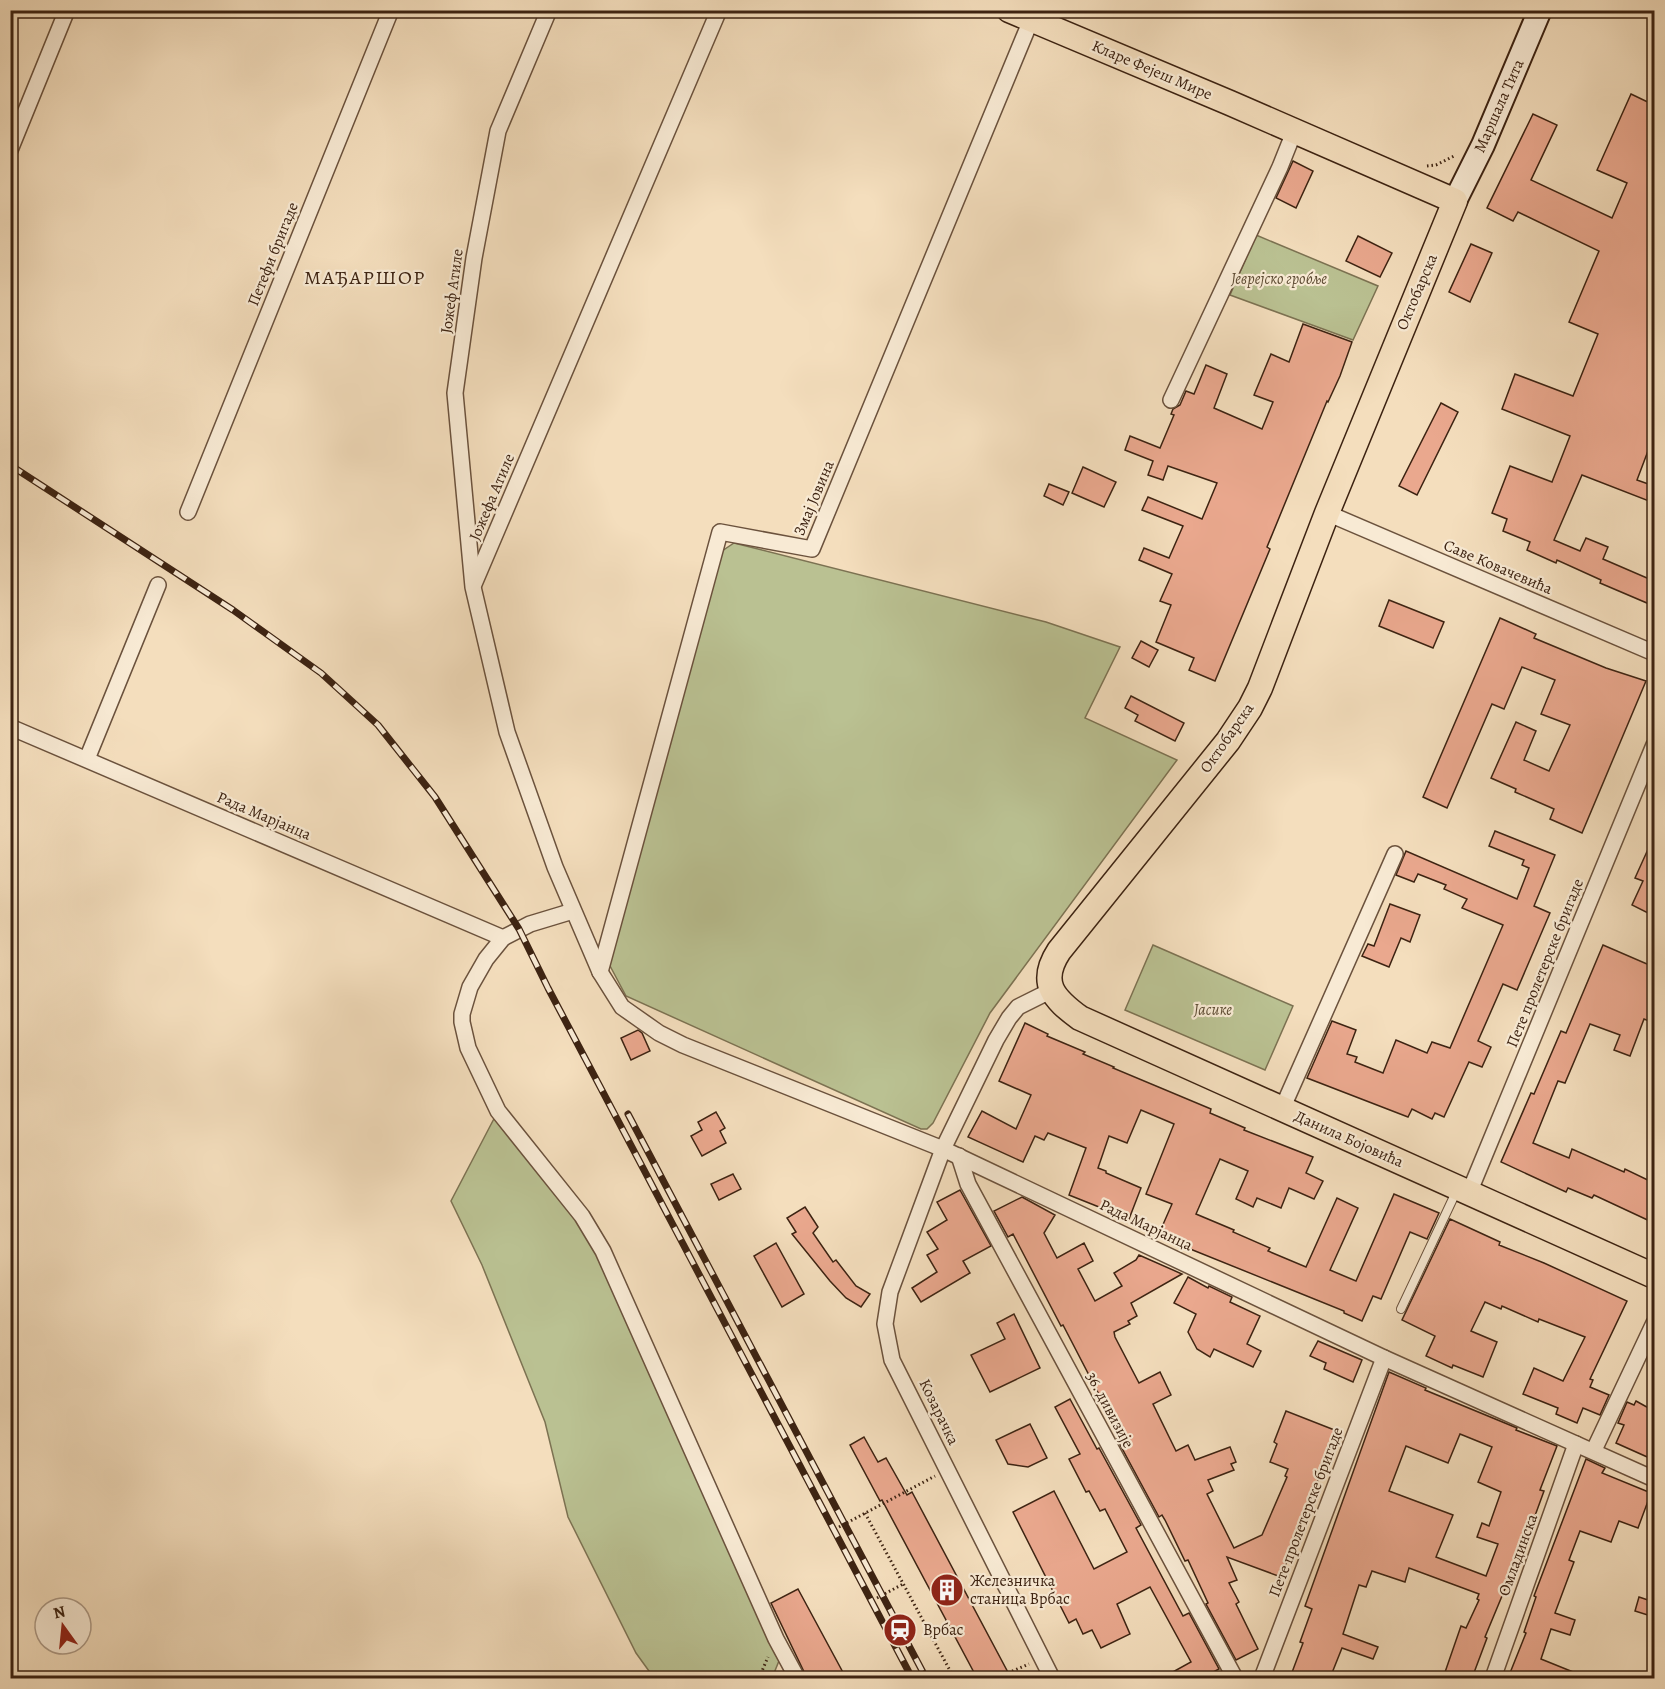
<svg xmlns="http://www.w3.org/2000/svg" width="1665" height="1689" font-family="Alegreya,serif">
<rect width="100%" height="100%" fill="#f4debd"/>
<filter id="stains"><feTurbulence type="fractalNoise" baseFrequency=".00333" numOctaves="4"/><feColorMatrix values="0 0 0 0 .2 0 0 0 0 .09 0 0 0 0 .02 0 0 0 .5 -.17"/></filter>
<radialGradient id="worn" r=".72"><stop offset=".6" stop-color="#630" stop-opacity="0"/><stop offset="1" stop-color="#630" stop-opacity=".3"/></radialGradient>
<g fill="#bac192" stroke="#7c7252" stroke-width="1.5">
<polygon points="1256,235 1378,286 1353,340 1230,295"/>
<polygon points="734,543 1046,622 1120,647 1085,718 1177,760 990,1013 933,1123 927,1129 921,1129 626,996 609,964 722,551"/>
<polygon points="1153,945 1293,1006 1265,1070 1125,1010"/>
<polygon points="498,1111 582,1216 783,1651 772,1678 654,1678 636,1653 568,1517 545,1422 482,1265 451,1201"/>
</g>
<g fill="#eaa88e" stroke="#3d2312" stroke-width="1.5" fill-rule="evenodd">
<polygon points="1631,94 1654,105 1654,435 1637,480 1654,486 1654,503 1582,475 1554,540 1580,551 1586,538 1608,547 1603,559 1654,581 1654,606 1600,583 1601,580 1557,560 1556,563 1527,550 1530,542 1503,531 1507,519 1492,513 1510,466 1552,482 1570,436 1502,409 1515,374 1573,396 1598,334 1569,322 1599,251 1518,212 1513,221 1487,208 1533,114 1557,125 1531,180 1612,218 1627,183 1597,170"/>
<polygon points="1293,161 1313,171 1296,208 1276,198"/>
<polygon points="1358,236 1392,253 1380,277 1346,261"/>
<polygon points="1471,244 1492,253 1470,302 1449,292"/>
<polygon points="1303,324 1352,342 1340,376 1328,402 1327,401 1267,547 1270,549 1215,681 1189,670 1194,658 1156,642 1171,605 1160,601 1172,574 1139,560 1144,548 1169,558 1183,526 1142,510 1148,497 1202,519 1217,483 1168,466 1163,480 1148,475 1153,461 1125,450 1130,436 1160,448 1174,415 1171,414 1173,409 1180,405 1186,391 1194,394 1206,365 1227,374 1214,408 1262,429 1273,402 1254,395 1271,354 1289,362"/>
<polygon points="1441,403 1458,412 1417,495 1399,486"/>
<polygon points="1083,467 1116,482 1104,507 1072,493"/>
<polygon points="1049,484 1069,492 1063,505 1044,496"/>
<polygon points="1389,600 1444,622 1433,648 1379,626"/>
<polygon points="1500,618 1536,634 1534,638 1606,668 1646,681 1582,833 1550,819 1554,809 1515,792 1516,789 1491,778 1516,722 1536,731 1524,760 1549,771 1570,725 1541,714 1555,680 1522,667 1504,709 1492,704 1447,808 1423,797"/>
<polygon points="1141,641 1158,650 1149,667 1132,658"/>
<polygon points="1131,696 1184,723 1175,741 1135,721 1138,715 1125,708"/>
<polygon points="1495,831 1555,855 1534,906 1550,913 1517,990 1503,984 1478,1041 1491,1047 1482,1067 1469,1062 1444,1117 1435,1113 1432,1119 1412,1109 1408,1117 1307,1078 1332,1021 1356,1030 1347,1054 1357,1057 1355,1062 1383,1073 1396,1040 1427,1053 1432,1042 1450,1048 1503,925 1462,908 1467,899 1444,889 1446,885 1418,874 1414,882 1396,875 1406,851 1517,899 1529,868 1522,865 1524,860 1489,846"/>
<polygon points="1654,836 1654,916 1632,905 1643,881 1635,878"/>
<polygon points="1390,904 1420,915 1410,942 1401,938 1389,967 1362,956 1368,944 1374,946"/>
<polygon points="1603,945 1654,967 1654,1023 1644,1019 1630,1056 1614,1050 1620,1035 1590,1024 1565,1083 1558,1081 1533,1143 1569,1158 1572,1149 1624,1172 1625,1169 1654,1183 1654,1223 1594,1195 1592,1198 1568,1188 1566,1192 1501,1162 1531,1093 1534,1094 1561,1031 1566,1033"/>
<polygon points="1025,1023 1048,1034 1047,1036 1085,1052 1083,1054 1114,1067 1113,1068 1211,1109 1210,1113 1245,1128 1244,1130 1313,1157 1306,1173 1323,1181 1314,1199 1289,1188 1281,1208 1257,1198 1253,1207 1236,1199 1248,1171 1220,1159 1196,1214 1234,1230 1233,1232 1270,1248 1268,1251 1306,1267 1337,1198 1358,1208 1330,1270 1356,1281 1394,1194 1439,1213 1427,1239 1410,1232 1381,1299 1373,1296 1362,1321 1344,1313 1344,1311 1158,1236 1172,1204 1146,1194 1174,1124 1141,1110 1127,1143 1109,1136 1098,1168 1106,1171 1106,1173 1141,1188 1129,1219 1069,1195 1086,1148 1048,1133 1044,1140 1035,1136 1023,1162 968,1137 982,1111 1016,1129 1031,1095 999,1081"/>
<polygon points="638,1030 642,1033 650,1051 631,1060 621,1038"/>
<polygon points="716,1112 725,1128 720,1131 726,1143 702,1156 691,1136 702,1130 698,1122"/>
<polygon points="733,1174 741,1189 719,1200 711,1184"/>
<polygon points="960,1190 991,1246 963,1261 970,1273 921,1302 912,1288 937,1272 927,1255 938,1249 927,1232 947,1220 937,1202"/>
<polygon points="1022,1197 1055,1215 1044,1233 1057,1258 1084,1243 1093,1261 1078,1269 1095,1301 1122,1286 1114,1273 1136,1260 1139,1255 1182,1274 1131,1303 1137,1316 1128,1321 1130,1324 1114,1332 1115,1337 1139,1383 1160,1372 1171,1395 1153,1404 1176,1451 1188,1445 1195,1460 1230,1447 1236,1462 1231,1464 1234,1470 1208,1480 1213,1491 1207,1494 1234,1548 1262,1535 1287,1477 1285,1476 1288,1469 1270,1462 1277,1444 1274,1442 1286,1411 1337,1431 1281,1577 1227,1557 1237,1580 1229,1583 1239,1602 1236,1604 1258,1649 1236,1660 1206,1604 1208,1603 1188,1560 1185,1561 1165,1520 1162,1515 1159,1517 1117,1439 1121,1437 1063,1325 1061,1326 1013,1234 1008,1237 994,1211"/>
<polygon points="805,1207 818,1227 813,1233 833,1262 836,1260 856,1286 870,1294 861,1307 846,1298 830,1281 792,1234 796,1232 787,1218"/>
<polygon points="1450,1219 1500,1242 1499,1245 1544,1263 1627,1301 1590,1379 1593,1380 1590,1387 1609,1395 1600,1415 1583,1408 1577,1423 1556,1414 1558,1408 1523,1394 1534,1368 1563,1381 1585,1337 1539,1319 1538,1322 1502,1306 1501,1309 1485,1302 1471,1331 1497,1342 1483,1377 1453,1365 1452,1368 1426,1356 1435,1336 1402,1320"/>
<polygon points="776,1243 804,1294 782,1307 754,1256"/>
<polygon points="1188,1277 1208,1288 1209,1286 1232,1297 1230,1302 1260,1316 1247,1344 1261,1351 1253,1367 1214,1349 1210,1357 1197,1349 1188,1332 1196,1314 1174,1303"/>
<polygon points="1014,1314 1040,1368 990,1392 971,1355 1005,1339 997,1323"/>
<polygon points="1318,1341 1362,1360 1353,1382 1324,1369 1326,1363 1310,1356"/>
<path d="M1389,1372L1426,1388L1425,1390L1517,1428L1516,1430L1557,1446L1540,1490L1544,1491L1532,1524L1528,1522L1507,1584L1485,1637L1487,1638L1472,1678H1443L1461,1626L1466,1628L1479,1600L1477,1599L1479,1594L1409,1568L1405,1582L1372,1571L1366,1587L1359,1585L1343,1634L1378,1647L1373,1659L1342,1648L1330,1678H1300L1291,1675L1303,1643L1300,1642L1312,1609L1305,1606ZM1460,1434L1492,1447L1478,1482L1501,1492L1489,1526L1482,1523L1477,1537L1498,1544L1486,1576L1436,1557L1453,1515L1389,1491L1406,1446L1448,1463Z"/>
<polygon points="1070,1399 1097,1449 1099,1448 1141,1525 1136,1528 1183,1616 1189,1613 1219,1669 1202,1678 1162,1678 1191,1662 1150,1587 1117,1604 1130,1634 1101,1648 1092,1630 1083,1634 1076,1619 1069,1623 1013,1512 1054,1491 1094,1569 1127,1552 1105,1509 1100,1511 1089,1491 1086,1492 1069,1459 1080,1454 1055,1407"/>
<polygon points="1636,1401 1654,1411 1654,1460 1616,1443 1624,1425 1618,1423 1627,1402 1634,1405"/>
<polygon points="1030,1424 1047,1458 1028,1467 1008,1464 996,1440"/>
<polygon points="864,1437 878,1462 886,1458 907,1495 912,1492 1011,1678 977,1678 882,1500 880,1501 850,1445"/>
<polygon points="1586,1459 1605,1468 1602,1473 1651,1493 1638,1528 1619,1521 1611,1542 1580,1531 1569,1560 1574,1562 1555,1613 1575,1620 1570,1635 1551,1629 1541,1659 1588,1678 1508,1678 1526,1633 1524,1632 1536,1597 1534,1596"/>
<polygon points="798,1589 846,1678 807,1678 771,1603"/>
<polygon points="1639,1597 1654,1602 1654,1617 1635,1611"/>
</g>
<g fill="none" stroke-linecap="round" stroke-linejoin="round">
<defs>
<polyline id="lane" points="1401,1309 1457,1190"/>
<g id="street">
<polyline points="549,10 498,131 474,258 455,393 473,587 507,732 555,867 600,972 622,1007 659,1033 683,1045 943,1149 1384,1358 1654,1479"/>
<polyline points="10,150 67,10"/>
<polyline points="1171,400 1280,167 1294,132"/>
<polyline points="188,512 391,10"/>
<polyline points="1327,513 1654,653"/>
<polyline points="474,584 719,10"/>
<polyline points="10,727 503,938"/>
<polyline points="87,759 158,585"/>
<polyline points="573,911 530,924 503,938 486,959 470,987 462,1014 462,1022 468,1048 498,1111 582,1216 603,1251 776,1639 797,1678"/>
<polyline points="600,972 720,532 812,549 1031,20"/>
<polyline points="1052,990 1018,1007 1009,1018 996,1040 943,1149 890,1292 885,1324 892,1360 1052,1678"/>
<polyline points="1282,1109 1395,854"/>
<polyline points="959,1156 968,1184 1235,1678"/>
<polyline points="1469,1193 1654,745"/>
<polyline points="1594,1450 1654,1323"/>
<polyline points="1262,1678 1384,1358"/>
<polyline points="1493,1678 1576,1444"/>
</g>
<polyline id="secondary" points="1455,201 1483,145 1540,10"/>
<path id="primary" d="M1009,10L1230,103L1455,201L1327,513L1260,688L1250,708L1228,741L1059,951C1038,983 1054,999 1080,1018L1654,1276"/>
</defs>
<use href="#lane" stroke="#6b523d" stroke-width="10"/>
<use href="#street" stroke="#6b523d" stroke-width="18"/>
<use href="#secondary" stroke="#3d2312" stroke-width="26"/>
<use href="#primary" stroke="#3d2312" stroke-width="27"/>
<g stroke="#3d2312" stroke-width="3" stroke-dasharray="1.5 3" stroke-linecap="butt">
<polyline points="1427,166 1436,165 1454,156"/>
<polyline points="865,1513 954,1678"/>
<polyline points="839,1527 935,1476"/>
<polyline points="877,1598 903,1584"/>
<polyline points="1008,1673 1029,1664"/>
<polyline points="759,1678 768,1657"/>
</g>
<use href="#lane" stroke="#f8ead4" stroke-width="8"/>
<use href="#street" stroke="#f8ead4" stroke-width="15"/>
<use href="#secondary" stroke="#f8ead4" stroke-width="22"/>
<use href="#primary" stroke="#f4debd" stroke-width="24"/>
<defs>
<g id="rail">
<polyline points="10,465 233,610 321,673 378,725 435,797 519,929 548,988 912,1678"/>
<polyline points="628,1114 926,1678"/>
</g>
</defs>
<use href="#rail" stroke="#3d2312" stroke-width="7"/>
<use href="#rail" stroke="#f8ead4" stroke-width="4.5" stroke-dasharray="14" stroke-linecap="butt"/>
</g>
<defs>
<symbol id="building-disc" viewBox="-11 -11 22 22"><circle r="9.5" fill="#8f2418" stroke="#f8ead4"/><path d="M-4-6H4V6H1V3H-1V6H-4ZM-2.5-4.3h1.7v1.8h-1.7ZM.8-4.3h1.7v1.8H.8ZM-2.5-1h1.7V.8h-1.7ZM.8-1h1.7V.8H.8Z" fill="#fff"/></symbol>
<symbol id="station-disc" viewBox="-11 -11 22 22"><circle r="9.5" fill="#8f2418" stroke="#f8ead4"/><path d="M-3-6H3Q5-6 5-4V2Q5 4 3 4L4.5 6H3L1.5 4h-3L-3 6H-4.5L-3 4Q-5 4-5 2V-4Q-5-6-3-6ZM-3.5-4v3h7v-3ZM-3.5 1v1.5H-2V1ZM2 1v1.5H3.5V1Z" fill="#fff"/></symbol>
</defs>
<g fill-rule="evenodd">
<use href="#building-disc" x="928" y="1571" width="38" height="38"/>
<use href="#station-disc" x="881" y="1611" width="38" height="38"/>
</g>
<g text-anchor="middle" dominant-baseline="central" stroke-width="4.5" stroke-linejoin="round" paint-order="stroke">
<g font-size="16" fill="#3d2312" stroke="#f8ead4">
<text transform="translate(1152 70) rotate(23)">Кларе Фејеш Мире</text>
<text transform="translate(1499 106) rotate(-66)">Маршала Тита</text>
<text transform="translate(273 254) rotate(-68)">Петефи бригаде</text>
<text transform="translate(452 291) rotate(-82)">Јожеф Атиле</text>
<text transform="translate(1417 292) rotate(-67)">Октобарска</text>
<text transform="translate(492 497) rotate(-67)">Јожефа Атиле</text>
<text transform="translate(814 498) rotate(-67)">Змај Јовина</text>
<text transform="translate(1498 567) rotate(23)">Саве Ковачевића</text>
<text transform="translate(1227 738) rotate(-55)">Октобарска</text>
<text transform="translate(264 816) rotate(23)">Рада Марјанца</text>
<text transform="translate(1545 963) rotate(-68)">Пете пролетерске бригаде</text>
<text transform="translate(1349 1139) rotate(24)">Данила Бојовића</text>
<text transform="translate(1146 1225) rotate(25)">Рада Марјанца</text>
<text transform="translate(1110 1410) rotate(62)">36. дивизије</text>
<text transform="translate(939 1412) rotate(64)">Козарачка</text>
<text transform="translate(1306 1512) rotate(-69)">Пете пролетерске бригаде</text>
<text transform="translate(1518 1555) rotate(-70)">Омладинска</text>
</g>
<g font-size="16" font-style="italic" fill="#5c4a32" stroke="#f8ead4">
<text x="1279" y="279">Јеврејско гробље</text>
<text x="1213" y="1010">Јасике</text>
</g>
<g font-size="16" fill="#3d2312" stroke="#f8ead4" text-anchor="start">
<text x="970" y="1581">Железничка<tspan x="970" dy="18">станица Врбас</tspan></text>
<text x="923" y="1630">Врбас</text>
</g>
<g font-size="20" letter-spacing="1.5" fill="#3d2312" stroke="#f8ead4">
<text x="365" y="277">МАЂАРШОР</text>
</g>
</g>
<rect width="1665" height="1689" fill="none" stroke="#f4debd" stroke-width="36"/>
<rect x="12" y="12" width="1641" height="1665" fill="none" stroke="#3d2312" stroke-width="3"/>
<rect x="18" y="18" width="1629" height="1653" fill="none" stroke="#3d2312" stroke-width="1.5"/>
<g transform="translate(63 1626) rotate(345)"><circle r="28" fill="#f8ead4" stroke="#ad9a86" stroke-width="1.5"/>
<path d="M0-4.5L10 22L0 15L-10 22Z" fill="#8f2418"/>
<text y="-9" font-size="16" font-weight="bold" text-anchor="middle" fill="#3d2312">N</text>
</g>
<rect width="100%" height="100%" filter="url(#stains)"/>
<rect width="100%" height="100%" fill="url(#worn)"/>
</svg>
